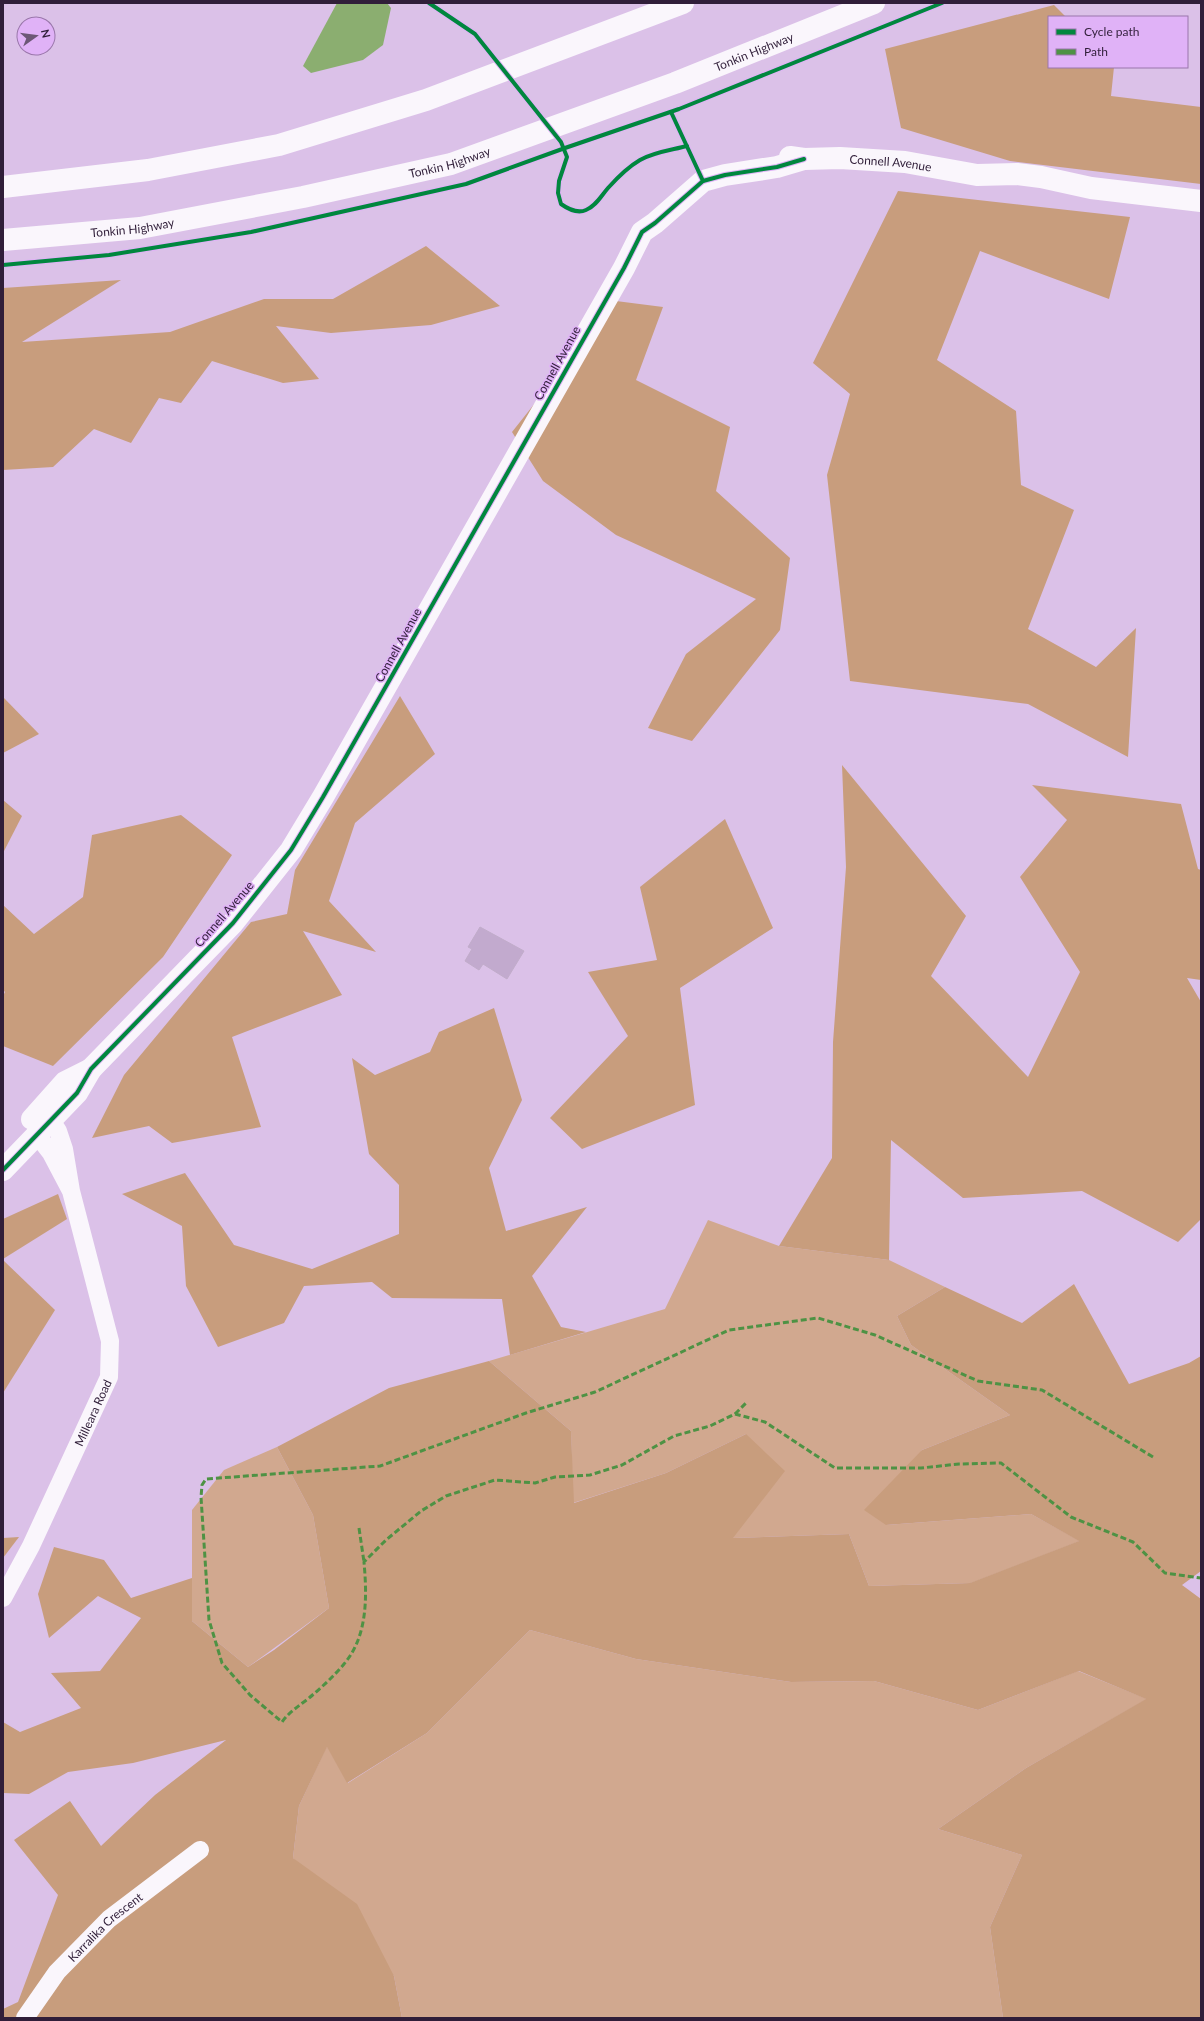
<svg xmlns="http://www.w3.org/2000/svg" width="1204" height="2021" font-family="Lato,sans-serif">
<rect width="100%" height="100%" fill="#dbc1e8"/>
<g fill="#d1a88f">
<polygon points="708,1220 779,1246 889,1260 945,1287 897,1316 911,1345 1010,1415 922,1450 886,1525 1031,1514 1080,1541 971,1583 869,1586 849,1534 733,1538 746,1434 666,1473 573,1503 571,1431 489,1361 665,1309"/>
<polygon points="277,1447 313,1515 329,1608 248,1667 192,1621 192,1510 224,1470"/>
<polygon points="530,1630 636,1659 791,1682 874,1681 978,1710 1078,1671 1147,1699 1026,1768 938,1829 1022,1855 990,1927 1003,2018 402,2018 394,1976 293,1858 299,1806 327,1746 348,1783 427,1733"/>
</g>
<g fill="#c89d7d">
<polygon points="1054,5 1066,17 1049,17 1049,67 1114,67 1111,96 1201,107 1201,184 1010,161 901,128 885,49"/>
<polygon points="898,191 1130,217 1109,299 980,251 937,360 1016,411 1021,485 1074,510 1028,629 1096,667 1136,628 1128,757 1028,704 850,681 827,475 850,394 813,363"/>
<polygon points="426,246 500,306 431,325 331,333 276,326 319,379 283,383 212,361 181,403 159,398 131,443 94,429 53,467 3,470 3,288 121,280 22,342 170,332 264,299 333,299"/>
<polygon points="616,301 663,307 636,380 730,427 716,491 790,558 780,630 692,741 648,728 686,654 756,599 616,535 543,481 512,432"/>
<polygon points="400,696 435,754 355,823 329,901 376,952 303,931 342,995 232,1037 261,1127 172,1143 149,1126 92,1138 124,1075 251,922 287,914 295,870"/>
<polygon points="3,697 39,734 3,753"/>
<polygon points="842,765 966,916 931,976 1028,1077 1080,972 1020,877 1067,820 1032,785 1181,804 1198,869 1201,870 1201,980 1187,978 1201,1002 1201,1219 1178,1242 1082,1191 963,1198 891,1140 889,1260 779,1246 832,1158 833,1042 846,867"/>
<polygon points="3,800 22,816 3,853"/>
<polygon points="181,815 232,855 163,957 53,1066 3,1046 3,996 5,992 3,990 3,905 34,934 83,897 92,835"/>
<polygon points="725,819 773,928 680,988 695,1105 582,1149 550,1118 628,1036 588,972 657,960 640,887"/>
<polygon points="494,1008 522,1100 489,1168 506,1231 587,1207 532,1276 561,1327 586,1332 510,1355 502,1299 392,1298 372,1282 304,1286 284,1323 218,1347 186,1286 182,1226 122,1194 185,1173 234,1245 312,1269 399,1234 399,1185 369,1154 352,1058 375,1075 430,1052 439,1032"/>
<polygon points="58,1194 67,1219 3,1259 3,1219"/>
<polygon points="3,1260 55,1310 3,1393"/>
<polygon points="1074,1284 1129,1384 1189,1363 1201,1356 1201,1571 1182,1585 1201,1599 1201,2018 1003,2018 990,1927 1022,1855 938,1829 1026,1768 1146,1699 1079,1671 978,1710 874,1681 791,1682 636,1659 530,1630 427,1733 347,1783 327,1747 299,1806 293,1858 357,1904 394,1976 402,2018 3,2018 3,2009 18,2002 58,1895 14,1840 70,1801 101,1846 155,1795 226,1740 133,1763 68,1772 29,1794 3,1793 3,1722 20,1732 81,1708 51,1673 100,1671 141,1618 98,1596 49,1638 38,1594 54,1547 104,1560 131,1598 192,1578 192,1621 248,1667 274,1650 329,1608 313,1515 277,1447 389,1388 489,1361 571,1431 574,1503 666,1473 746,1434 785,1471 733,1538 849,1534 869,1586 970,1583 1079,1541 1031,1514 886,1525 864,1510 922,1450 1010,1415 911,1345 897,1316 945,1287 1022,1323"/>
<polygon points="19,1537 3,1558 3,1538"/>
</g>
<polygon fill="#8bae70" points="337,3 387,3 391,8 383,45 363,60 311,73 303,66"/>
<polygon fill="#c2aace" stroke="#c1acca" points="480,927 524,951 507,979 483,964 479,970 465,961 472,949 468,947"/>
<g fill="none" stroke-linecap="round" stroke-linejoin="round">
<g stroke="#faf6fc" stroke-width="18">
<path id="s1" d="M3,1598L31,1546L109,1377L110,1341L71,1191L64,1149L58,1131L51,1120L36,1115L37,1135L51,1153L71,1191"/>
<path id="s2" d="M25,2018L57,1972L109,1919L200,1850"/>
</g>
<g stroke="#faf6fc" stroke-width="22">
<path id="s3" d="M790,157L804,159L840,158L905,162L977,175L1017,174L1041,177L1091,188L1201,201"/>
<polyline points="32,1119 65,1082 91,1069"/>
<polyline points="3,1170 77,1093 91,1069 233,923 291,850 323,797 624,268 642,232 655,223 703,181 725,175 777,167 804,159"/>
</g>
<g stroke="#faf6fc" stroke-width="22">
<polyline points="3,187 148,170 279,145 426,100 683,3"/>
<path id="s4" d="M3,240L140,228L303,197L451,164L675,83L874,3"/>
</g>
<g stroke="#4e9244" stroke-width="3" stroke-dasharray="6 3" stroke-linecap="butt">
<polyline points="735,1414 746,1403"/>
<path d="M1153,1457L1042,1390L978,1381L875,1335L818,1318L729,1330L595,1392L526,1413L380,1466L206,1479L202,1485L201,1497L209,1620L222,1663L250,1695L282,1722C289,1712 299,1706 309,1698C321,1688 334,1676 344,1664C368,1636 367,1596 364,1562L386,1540L421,1511L446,1496L495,1480L535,1483L555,1477L590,1475L622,1465L674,1436L710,1426L735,1414L765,1422L835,1468H921L959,1464L1001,1463L1071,1517L1133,1542L1165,1573L1201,1578"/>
<polyline points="359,1528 364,1562"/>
</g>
<defs>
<g id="cycleway">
<path d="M429,3L475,34L561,142L567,157L559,181L558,193L561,204C568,209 577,214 586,210C596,206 601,196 608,188C617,178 628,167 640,160C654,152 672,150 687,146"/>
<polyline points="671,112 703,181"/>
<polyline points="3,265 109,255 251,232 466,184 565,148 679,109 942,3"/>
<polyline points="3,1170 77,1093 91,1069 233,923 291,850 323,797 624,268 642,232 655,223 703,181 725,175 777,167 804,159"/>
</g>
</defs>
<use href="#cycleway" stroke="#e0b2f7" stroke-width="6"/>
<use href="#cycleway" stroke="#00873e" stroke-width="4"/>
</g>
<g text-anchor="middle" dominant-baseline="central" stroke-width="3" stroke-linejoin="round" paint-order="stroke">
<g font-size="12" fill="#301e39" stroke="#e0b2f7">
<text stroke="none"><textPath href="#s4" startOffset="778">Tonkin Highway</textPath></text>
<text stroke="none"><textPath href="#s4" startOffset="454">Tonkin Highway</textPath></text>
<text stroke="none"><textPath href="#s3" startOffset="101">Connell Avenue</textPath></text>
<text stroke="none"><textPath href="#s4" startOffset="130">Tonkin Highway</textPath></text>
<text transform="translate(557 363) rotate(-61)">Connell Avenue</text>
<text transform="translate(398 645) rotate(-61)">Connell Avenue</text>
<text transform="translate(224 914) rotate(-49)">Connell Avenue</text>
<text stroke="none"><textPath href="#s1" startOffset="206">Milleara Road</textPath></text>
<text stroke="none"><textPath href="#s2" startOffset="122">Karralika Crescent</textPath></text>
</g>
</g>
<rect width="1204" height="2021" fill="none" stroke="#301e39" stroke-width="8"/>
<rect x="1048" y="16" width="140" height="52" fill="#e0b2f7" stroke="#9a77ab"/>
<rect x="1056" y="29" width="20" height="6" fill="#00873e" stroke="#9a77ab"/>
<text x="1084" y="36" font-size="12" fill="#301e39">Cycle path</text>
<rect x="1056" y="49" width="20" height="6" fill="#4e9244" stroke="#9a77ab"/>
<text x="1084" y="56" font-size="12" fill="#301e39">Path</text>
<g transform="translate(36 36) rotate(76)"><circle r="19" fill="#e0b2f7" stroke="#9a77ab"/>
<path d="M0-3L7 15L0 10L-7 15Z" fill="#6c5776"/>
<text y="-6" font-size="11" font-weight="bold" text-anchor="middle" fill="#301e39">N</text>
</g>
</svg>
